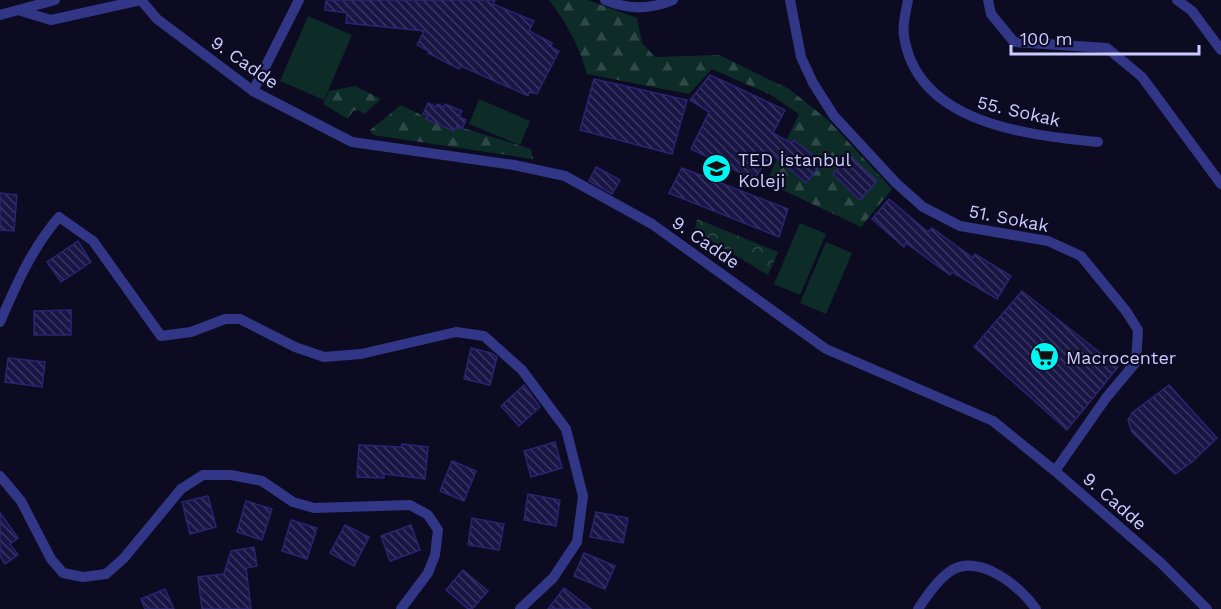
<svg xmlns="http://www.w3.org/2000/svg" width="1221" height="609" font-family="'Work Sans',sans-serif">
<defs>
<pattern id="forest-firs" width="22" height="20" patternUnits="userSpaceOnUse" patternTransform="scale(1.5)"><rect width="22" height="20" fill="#0d2c28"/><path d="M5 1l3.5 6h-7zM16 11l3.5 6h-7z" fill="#2f4948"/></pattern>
<pattern id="park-crowns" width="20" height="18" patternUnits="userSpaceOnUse" patternTransform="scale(1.5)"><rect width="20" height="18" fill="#0d2c28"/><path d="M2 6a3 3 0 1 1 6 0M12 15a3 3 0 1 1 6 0" fill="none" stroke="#2f4948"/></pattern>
<pattern id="building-back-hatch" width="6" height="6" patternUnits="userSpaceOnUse" patternTransform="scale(1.5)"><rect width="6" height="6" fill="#191545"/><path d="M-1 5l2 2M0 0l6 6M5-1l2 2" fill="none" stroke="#393661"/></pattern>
</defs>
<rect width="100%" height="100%" fill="#0c0b22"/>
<g fill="url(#forest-firs)">
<path d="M549,0H588L637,18L642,43L655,57L719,55L789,89L828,120L892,189L861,227L766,182L799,114L771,95L712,69L689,94L587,74C579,46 567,23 549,0Z"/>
<polygon points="355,86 381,99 364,114 358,110 353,111 348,119 323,104 329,91"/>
<polygon points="401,105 454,131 457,126 531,149 533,159 373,135 370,130"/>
</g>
<polygon fill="url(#park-crowns)" points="697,219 778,252 768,275 695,231"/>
<g fill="#0d2c28">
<polygon points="308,16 352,35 324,100 280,81"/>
<polygon points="479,99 530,121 520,145 469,124"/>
<polygon points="800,223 826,234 800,295 774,284"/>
<polygon points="826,242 852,253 826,314 800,303"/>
</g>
<g fill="url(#building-back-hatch)" stroke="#2b2473" stroke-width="1.5">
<polygon points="326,0 495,0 493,4 534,21 529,31 552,43 551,47 559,51 537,94 529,92 528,96 461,66 459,69 428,53 429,51 417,45 424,31 346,23 347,13 325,10"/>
<polygon points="710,75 785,110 773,133 791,143 794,140 822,163 806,183 773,155 770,162 765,160 755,180 691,149 709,112 690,100"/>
<polygon points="594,79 687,100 672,154 580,130"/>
<polygon points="428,103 436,107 437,104 444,107 445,104 462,111 459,117 466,120 462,129 457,126 454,131 426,119 428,116 423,114"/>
<polygon points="850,156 877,181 860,200 833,174"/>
<polygon points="596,167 620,180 612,194 589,181"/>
<polygon points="682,168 788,209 779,237 669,193"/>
<polygon points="0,193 17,195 14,231 0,230"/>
<polygon points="889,199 928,232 932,228 973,258 975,254 1011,276 997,299 952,272 950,275 906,243 904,247 872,219"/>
<polygon points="78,241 91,262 61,282 47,262"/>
<polygon points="1022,291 1118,367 1067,430 974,347"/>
<polygon points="71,310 71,335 34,335 34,311"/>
<polygon points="471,348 491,353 497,357 490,385 464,379"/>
<polygon points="8,358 45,362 42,387 5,382"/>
<polygon points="524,385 540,407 519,426 501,406"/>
<polygon points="1169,385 1217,438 1192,462 1175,474 1132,432 1128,420 1132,413"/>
<polygon points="555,442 562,468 531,477 524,451"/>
<polygon points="402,444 428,447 425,479 384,474 384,478 357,477 359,445 401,447"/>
<polygon points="452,461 476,471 464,501 440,491"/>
<polygon points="528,494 560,500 556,526 524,520"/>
<polygon points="208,496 216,527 190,534 182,502"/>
<polygon points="246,501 272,509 262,540 237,532"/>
<polygon points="596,512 628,518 623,543 590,537"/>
<polygon points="0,513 18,538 10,544 18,555 5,564 0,556"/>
<polygon points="472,518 504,524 499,550 468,545"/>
<polygon points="291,520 317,528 307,559 282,551"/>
<polygon points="345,525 369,537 354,566 330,553"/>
<polygon points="411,525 420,550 390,561 381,536"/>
<polygon points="254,547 257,566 246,568 251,609 202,609 198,577 224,574 231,551"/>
<polygon points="584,553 615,566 605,589 574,576"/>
<polygon points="463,570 488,591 472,609 468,609 446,590"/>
<polygon points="564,588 568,591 591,609 548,609"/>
<polygon points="165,589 174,609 145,609 141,599"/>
</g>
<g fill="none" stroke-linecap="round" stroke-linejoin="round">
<g stroke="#313786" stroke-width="10">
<polyline points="141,0 157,19 253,91 352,142 514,165 565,176 652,224 826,349 993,421 1055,471 1161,563 1207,609"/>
<path d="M605,0C628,10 650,10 673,0"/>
<polyline points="790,0 801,57 813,83 834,116 896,183 923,207 960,226 1048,241 1081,256 1126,311 1138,330 1136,362 1106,398 1055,471"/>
<path d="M908,0C906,11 902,25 904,36C917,124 1028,135 1098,142"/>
<polyline points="988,0 991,14 1014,42 1107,48 1142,77 1221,184"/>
<polyline points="1177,0 1192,11 1221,50"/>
<polyline points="21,11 51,20 141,0"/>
<polyline points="0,15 55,0"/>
<polyline points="253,91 299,0"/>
<path d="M0,322C16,285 32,248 59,217L93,241L161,336L191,332L225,319H240L295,347L324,357L361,354L456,332L484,336L522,370L566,429L583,496L577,542L553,578L520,609"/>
<polyline points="0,476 21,501 51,559 63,573 83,577 106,574 124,558 181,489 203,475 231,475 262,481 293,502 314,508 410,505 428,515 438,530 435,555 428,573 401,609"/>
<path d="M918,609C927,596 938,579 952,570C981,554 1021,587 1036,609"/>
</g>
</g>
<defs>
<symbol id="school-disc" viewBox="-11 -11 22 22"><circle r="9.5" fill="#00f6f3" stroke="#0c0b22"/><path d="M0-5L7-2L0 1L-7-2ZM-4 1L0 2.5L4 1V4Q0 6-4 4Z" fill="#111"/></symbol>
<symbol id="supermarket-disc" viewBox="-11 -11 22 22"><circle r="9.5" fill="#00f6f3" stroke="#0c0b22"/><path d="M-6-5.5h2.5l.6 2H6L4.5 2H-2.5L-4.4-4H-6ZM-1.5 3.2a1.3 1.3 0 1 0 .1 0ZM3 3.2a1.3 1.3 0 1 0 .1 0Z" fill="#111"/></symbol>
</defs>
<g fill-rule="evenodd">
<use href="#school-disc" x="700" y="152" width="33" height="33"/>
<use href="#supermarket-disc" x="1028" y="340" width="33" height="33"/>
</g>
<g text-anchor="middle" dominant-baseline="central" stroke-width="4.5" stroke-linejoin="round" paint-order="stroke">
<g font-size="18" fill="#cccbff" stroke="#0c0b22">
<text transform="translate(245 62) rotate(35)">9. Cadde</text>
<text transform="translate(1019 111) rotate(13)">55. Sokak</text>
<text transform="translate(1009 218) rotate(11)">51. Sokak</text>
<text transform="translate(706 242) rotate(35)">9. Cadde</text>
<text transform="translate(1115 501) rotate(41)">9. Cadde</text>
</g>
<g font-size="18" fill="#cccbff" stroke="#0c0b22" text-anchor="start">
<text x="738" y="159">TED İstanbul<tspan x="738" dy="21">Koleji</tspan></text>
<text x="1066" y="357">Macrocenter</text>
</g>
</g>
<path d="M1011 45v9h188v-9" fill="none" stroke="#cccbff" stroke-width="3"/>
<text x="1020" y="45" font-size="18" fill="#cccbff" stroke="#0c0b22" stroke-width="4.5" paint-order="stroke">100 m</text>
</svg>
